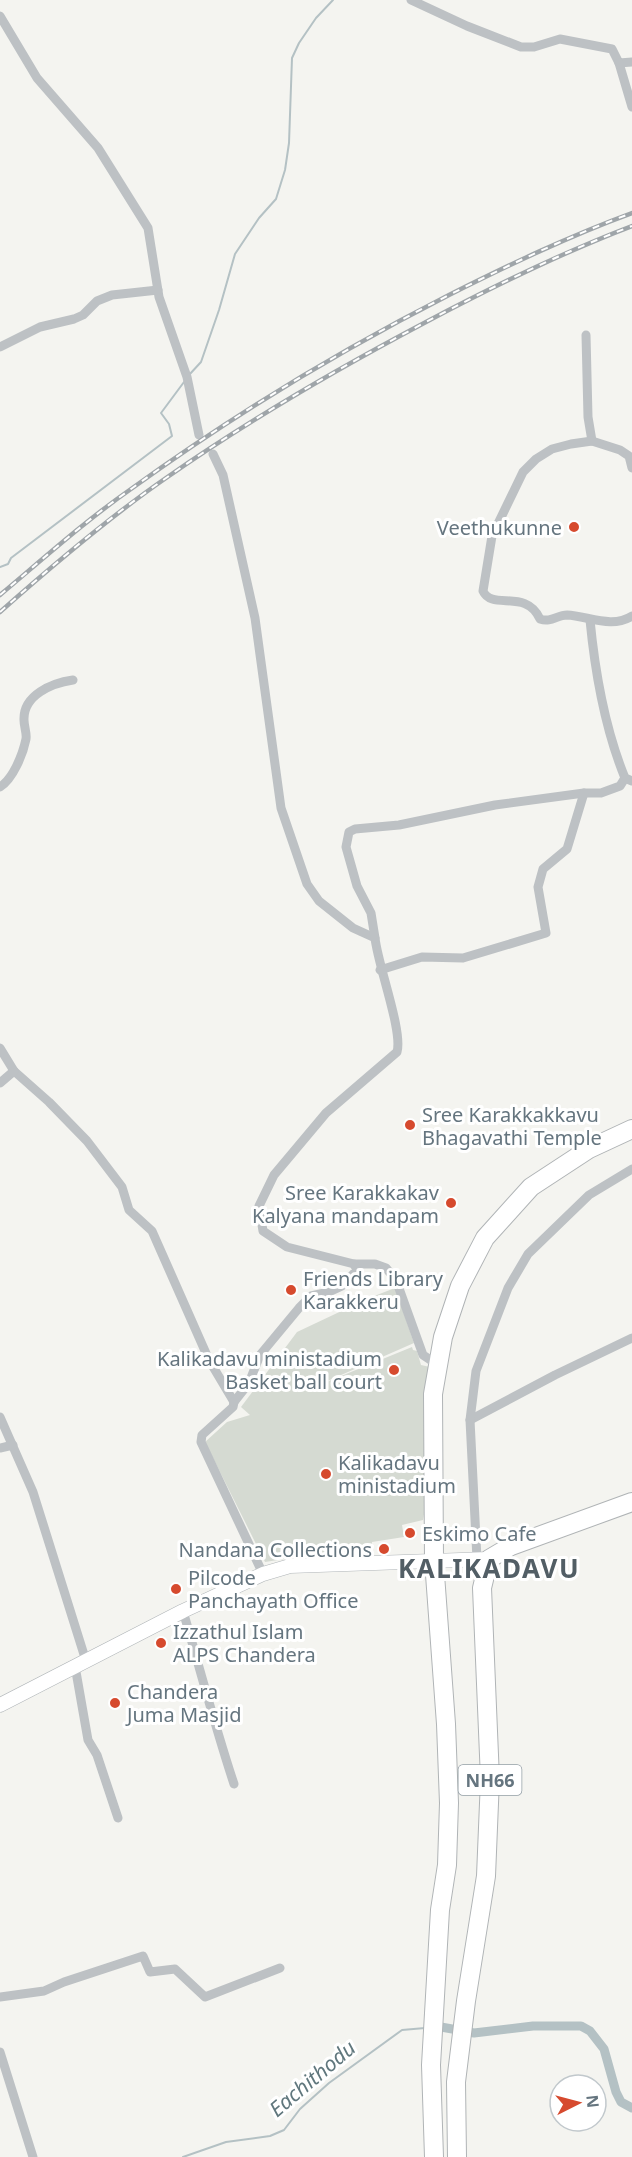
<svg xmlns="http://www.w3.org/2000/svg" width="632" height="2157" font-family="'Noto Sans',sans-serif">
<rect width="100%" height="100%" fill="#f4f4f0"/>
<polygon fill="#d5dad2" points="395,1288 414,1343 307,1390 412,1347 413,1350 417,1351 421,1365 430,1367 427,1497 423,1520 402,1525 404,1537 372,1542 372,1551 304,1556 265,1562 205,1442 227,1422 250,1415 241,1407 297,1332 369,1298"/>
<g fill="none" stroke-linecap="round" stroke-linejoin="round">
<g stroke="#b4c1c4" stroke-width="2">
<polyline points="189,375 201,362 219,310 235,254 259,218 276,199 285,170 289,143 292,58 299,43 316,18 333,0"/>
<polyline points="0,567 8,564 11,558 172,436 169,424 161,413 184,382"/>
<polyline points="183,2157 226,2142 270,2136 284,2130 300,2109 329,2083 402,2030 425,2028"/>
</g>
<polyline stroke="#b4c1c4" stroke-width="9" points="441,2027 474,2033 533,2026 581,2026 590,2031 604,2049 616,2092 621,2102 632,2108"/>
<defs>
<polyline id="secondary" points="0,1705 183,1611 263,1574 290,1566 489,1559"/>
<g id="highway">
<polyline points="434,2157 431,2065 440,1910 447,1865 449,1803 446,1724 434,1561 433,1394 443,1337 460,1286 485,1238 531,1187 589,1149 632,1129"/>
<polyline points="457,2157 456,2082 466,2001 486,1876 490,1779 482,1588 489,1559 511,1546 632,1502"/>
</g>
</defs>
<use href="#secondary" stroke="#b0b5b8" stroke-width="15"/>
<use href="#highway" stroke="#b0b4b6" stroke-width="20"/>
<g stroke="#bdc1c4" stroke-width="9">
<polyline points="411,0 467,26 521,47 534,47 560,39 612,49 619,63 632,62"/>
<polyline points="0,16 37,78 98,148 148,228 159,297 187,377 199,435"/>
<polyline points="619,63 632,107"/>
<polyline points="586,335 588,417 592,441"/>
<polyline points="0,347 40,327 74,319 83,315 97,301 112,295 158,290"/>
<path d="M213,454L223,475L255,618L281,808L307,884L319,901L353,928L375,938C378,966 403,1031 397,1052L326,1113L274,1175L259,1206L263,1231L287,1247L354,1264H375L386,1268L396,1280L423,1355L438,1365"/>
<path d="M632,468L629,456L620,450L592,441L571,444L552,449L536,459L523,472L492,536L483,591C492,611 526,588 540,619C551,623 557,615 567,615C588,616 612,629 632,616"/>
<path d="M590,620C595,672 605,729 625,778L632,781"/>
<path d="M0,787C13,779 23,754 26,739C27,733 24,727 24,720C23,695 52,683 73,680"/>
<polyline points="375,938 371,913 357,886 346,847 349,832 355,829 399,825 495,805 584,793 601,793 620,786 625,778"/>
<polyline points="380,970 422,957 463,958 546,933 538,887 543,869 567,849 584,793"/>
<polyline points="0,1048 14,1071 49,1102 87,1141 122,1187 129,1210 152,1231 209,1360 234,1402 233,1407 202,1435 201,1442 263,1574"/>
<polyline points="0,1083 14,1071"/>
<polyline points="234,1402 249,1383 260,1355 299,1308 311,1296 329,1292 342,1286 357,1270 354,1264"/>
<polyline points="0,1417 33,1492 86,1661"/>
<polyline points="470,1420 555,1375 632,1338"/>
<polyline points="0,1448 13,1445"/>
<polyline points="477,1559 470,1420 476,1371 508,1288 528,1254 589,1195 632,1169"/>
<path d="M183,1611C200,1669 215,1727 234,1784"/>
<polyline points="75,1666 88,1740 97,1755 118,1818"/>
<polyline points="0,1997 44,1991 64,1982 143,1956 150,1972 175,1969 205,1997 280,1968"/>
<polyline points="0,2052 33,2157"/>
</g>
<use href="#secondary" stroke="#fff" stroke-width="14"/>
<use href="#highway" stroke="#fff" stroke-width="18"/>
<defs>
<g id="rail">
<path d="M0,595C43,559 85,521 131,489C232,416 339,351 449,295C509,265 569,236 632,213"/>
<path d="M0,612C53,565 108,518 166,478C249,420 337,369 426,322C494,286 561,253 632,226"/>
</g>
</defs>
<use href="#rail" stroke="#9fa5a9" stroke-width="4.5"/>
<use href="#rail" stroke="#fff" stroke-width="2" stroke-dasharray="7" stroke-linecap="butt"/>
</g>
<g fill="#d64a2e" stroke="#fff" stroke-width="2">
<circle cx="574" cy="527" r="6"/>
<circle cx="410" cy="1125" r="6"/>
<circle cx="451" cy="1203" r="6"/>
<circle cx="291" cy="1290" r="6"/>
<circle cx="394" cy="1370" r="6"/>
<circle cx="326" cy="1474" r="6"/>
<circle cx="410" cy="1533" r="6"/>
<circle cx="384" cy="1549" r="6"/>
<circle cx="176" cy="1589" r="6"/>
<circle cx="161" cy="1643" r="6"/>
<circle cx="115" cy="1703" r="6"/>
</g>
<g text-anchor="middle" dominant-baseline="central" stroke-width="6" stroke-linejoin="round" paint-order="stroke">
<rect fill="#fff" stroke="#939ea5" stroke-width="1.5" x="458.5" y="1765" width="63" height="30" rx="4.5"/>
<g font-size="18" font-weight="bold" fill="#65757f">
<text x="490" y="1780">NH66</text>
</g>
<g font-size="20" fill="#65757f" stroke="#fff" text-anchor="start">
<text x="562" y="527" text-anchor="end">Veethukunne</text>
<text x="422" y="1114">Sree Karakkakkavu<tspan x="422" dy="23">Bhagavathi Temple</tspan></text>
<text x="439" y="1192" text-anchor="end">Sree Karakkakav<tspan x="439" dy="23">Kalyana mandapam</tspan></text>
<text x="303" y="1278">Friends Library<tspan x="303" dy="23">Karakkeru</tspan></text>
<text x="382" y="1358" text-anchor="end">Kalikadavu ministadium<tspan x="382" dy="23">Basket ball court</tspan></text>
<text x="338" y="1462">Kalikadavu<tspan x="338" dy="23">ministadium</tspan></text>
<text x="422" y="1533">Eskimo Cafe</text>
<text x="372" y="1549" text-anchor="end">Nandana Collections</text>
<text x="188" y="1577">Pilcode<tspan x="188" dy="23">Panchayath Office</tspan></text>
<text x="173" y="1631">Izzathul Islam<tspan x="173" dy="23">ALPS Chandera</tspan></text>
<text x="127" y="1691">Chandera<tspan x="127" dy="23">Juma Masjid</tspan></text>
</g>
<g font-size="21" font-style="italic" fill="#60777d" stroke="#fff">
<text transform="translate(312 2078) rotate(-40)">Eachithodu</text>
</g>
<g font-size="26" font-weight="bold" letter-spacing="1.5" fill="#525e65" stroke="#fff">
<text x="489" y="1568">KALIKADAVU</text>
</g>
</g>
<g transform="translate(578 2103) rotate(84)"><circle r="28" fill="#ffffff" stroke="#c1c8cc" stroke-width="1.5"/>
<path d="M0-4.5L10 22L0 15L-10 22Z" fill="#d64a2e"/>
<text y="-9" font-size="16" font-weight="bold" text-anchor="middle" fill="#65757f">N</text>
</g>
</svg>
